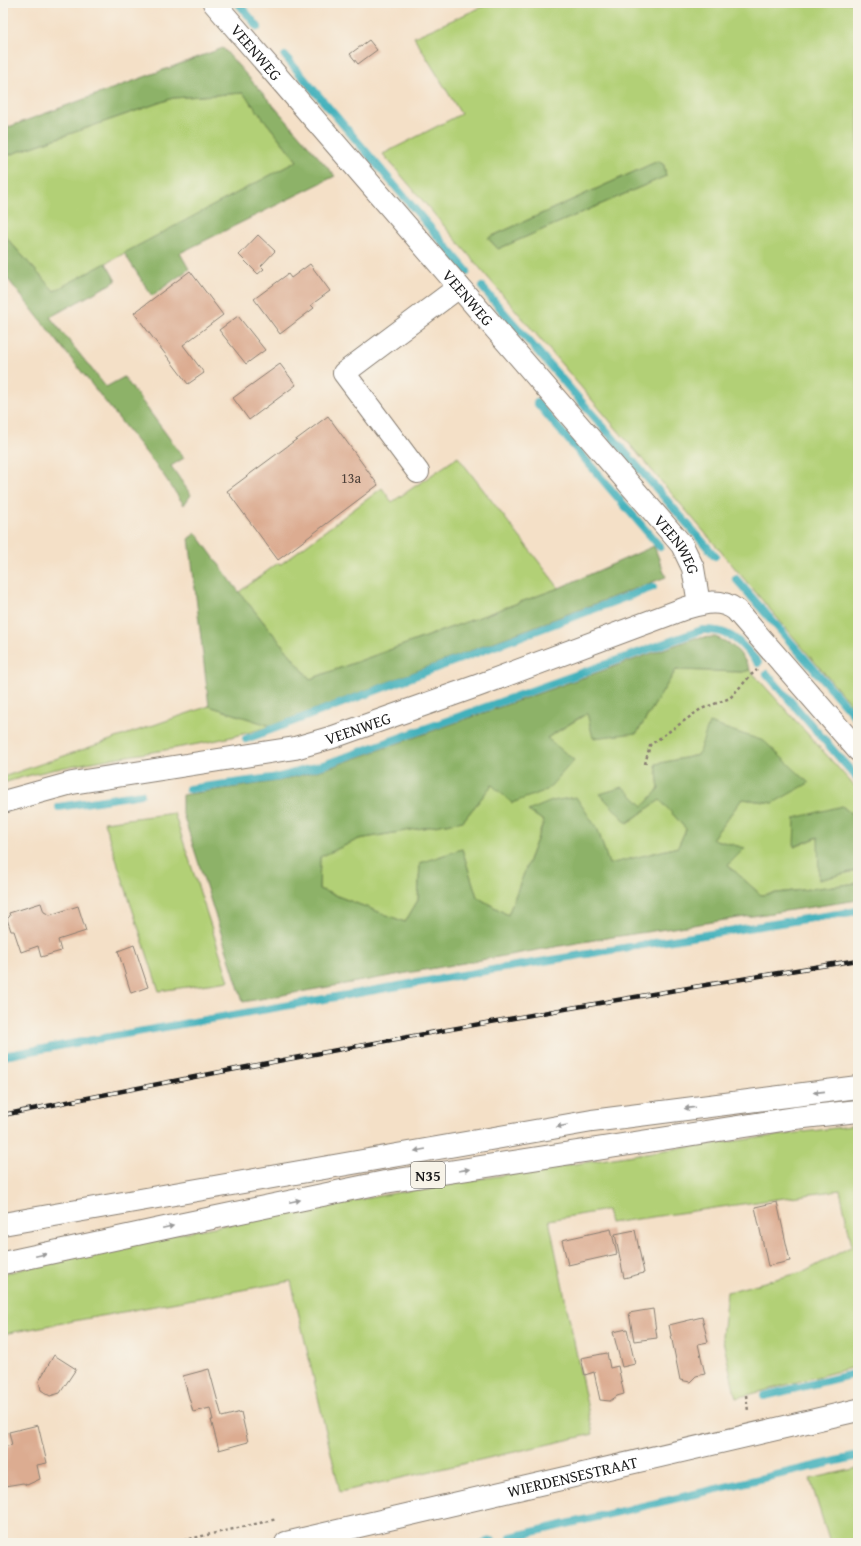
<svg xmlns="http://www.w3.org/2000/svg" width="861" height="1546" font-family="'Gentium Book Plus',serif">
<rect width="100%" height="100%" fill="#f7f3e8"/>
<filter id="ink" filterUnits="userSpaceOnUse"><feTurbulence type="fractalNoise" baseFrequency=".025" numOctaves="2"/><feDisplacementMap in="SourceGraphic" scale="8" xChannelSelector="R" yChannelSelector="G"/><feConvolveMatrix kernelMatrix="1 2 1 2 8 2 1 2 1" color-interpolation-filters="sRGB"/></filter>
<filter id="wash" filterUnits="userSpaceOnUse"><feTurbulence type="fractalNoise" baseFrequency=".012" numOctaves="4" result="noise"/><feDisplacementMap in="SourceGraphic" scale="16" xChannelSelector="R" yChannelSelector="G"/><feGaussianBlur stdDeviation="0.9" result="paint"/><feColorMatrix in="noise" values="0 0 0 0 0 0 0 0 0 0 0 0 0 0 0 0 0 1.4 0 .05"/><feComposite in="paint" operator="in"/></filter>
<g filter="url(#wash)">
<rect width="100%" height="100%" fill="#f4e0c7"/>
<g fill="#b2d076" stroke="#677649" fill-rule="evenodd">
<path d="M483,3H858V713L383,154L461,114L414,37L484,6ZM658,161L664,165L666,176L498,249L488,238Z"/>
<polygon points="243,93 297,161 54,291 3,234 3,157 173,98"/>
<polygon points="458,457 559,588 310,679 239,592 278,563 281,564 382,488 392,502"/>
<polygon points="676,670 742,672 750,670 858,790 858,819 842,806 795,847 819,837 819,880 858,870 858,883 761,895 728,865 744,848 712,839 742,799 773,803 698,755 656,764 659,789 628,823 660,799 686,829 678,847 609,865 598,830 529,811 544,821 508,915 477,897 462,849 420,863 418,900 405,922 319,889 320,857 359,839 463,821 492,785 547,738 588,713 637,733"/>
<path d="M209,706L271,726C183,754 91,755 3,783V777Z"/>
<polygon points="174,813 229,981 159,991 104,822"/>
<polygon points="858,1125 858,1366 736,1398 722,1336 727,1292 806,1271 852,1246 840,1190 610,1223 607,1210 549,1220 593,1434 340,1492 291,1281 3,1334 3,1274 118,1245 427,1187 665,1150"/>
<polygon points="858,1468 858,1543 830,1543 810,1479"/>
</g>
<g fill="#8db267" stroke="#546742">
<polygon points="223,48 335,176 180,253 189,269 152,296 124,253 297,161 243,93 173,98 3,157 3,129"/>
<polygon points="658,161 664,165 666,176 498,249 488,238"/>
<polygon points="3,234 54,291 106,263 116,281 50,317 106,387 124,377 184,458 171,466 191,495 184,505 162,473 3,273"/>
<polygon points="196,533 239,592 310,679 559,588 654,546 666,577 271,726 209,706 189,538"/>
<path d="M715,637C734,644 741,652 750,670L742,672L676,670L637,733L593,738L587,713L547,738L574,760L547,790L512,803L492,785L463,821L359,839L320,857L319,889L405,922L418,900L420,863L462,849L477,897L508,915L544,821L528,811L552,801L576,797L598,830L609,864L678,847L686,829L660,800L627,823L600,794L623,787L643,806L659,789L656,764L698,755L709,723L764,741L809,783L773,803L742,799L712,839L745,848L728,865L761,895L858,883V900L600,939L243,1002L182,811V795L279,781L328,768L695,638Z"/>
<polygon points="842,806 858,819 858,870 819,880 818,837 794,847 795,818"/>
</g>
<g fill="none" stroke-linecap="round" stroke-linejoin="round">
<g stroke="#42b1bc" stroke-width="8">
<polyline points="238,3 258,27"/>
<polyline points="285,56 467,271"/>
<polyline points="482,287 715,556"/>
<polyline points="537,403 660,547"/>
<polyline points="736,579 858,720"/>
<polyline points="767,674 858,779"/>
<polyline points="246,739 653,587"/>
<path d="M189,789L279,777L326,764L702,630C732,629 740,642 758,663"/>
<polyline points="59,807 141,794"/>
<path d="M3,1056C288,1005 572,954 858,911"/>
<polyline points="764,1396 858,1373"/>
<polyline points="511,1537 858,1456"/>
<polyline points="484,1543 492,1541"/>
</g>
</g>
<g id="blocks">
<g fill="#dcac91">
<polygon points="369,40 377,50 358,64 350,54"/>
<polygon points="258,235 275,251 261,266 264,269 258,274 239,255"/>
<polygon points="310,264 330,291 311,305 314,308 280,334 254,299 288,274 291,278"/>
<polygon points="190,271 223,315 183,345 204,373 188,384 134,313"/>
<polygon points="238,316 265,350 246,364 219,330"/>
<polygon points="280,364 296,385 249,420 233,398"/>
<polygon points="328,416 378,485 278,560 227,491"/>
<polygon points="41,903 44,912 50,915 78,906 86,931 58,940 61,951 41,957 38,946 21,952 14,931 11,931 7,919 10,916 9,913"/>
<polygon points="134,945 148,987 131,993 118,951"/>
<polygon points="777,1202 790,1261 768,1266 755,1207"/>
<polygon points="611,1229 617,1254 568,1265 562,1240"/>
<polygon points="635,1230 644,1273 624,1278 615,1234"/>
<polygon points="653,1309 657,1338 634,1341 629,1313"/>
<polygon points="702,1317 708,1342 698,1344 705,1374 696,1376 690,1382 680,1380 669,1325"/>
<polygon points="627,1329 635,1364 622,1367 613,1332"/>
<polygon points="607,1353 610,1368 618,1366 624,1394 617,1396 610,1401 600,1400 594,1372 585,1375 581,1358"/>
<polygon points="54,1355 76,1369 60,1393 50,1396 41,1390 39,1381"/>
<polygon points="209,1369 222,1417 241,1412 248,1442 219,1450 211,1420 213,1420 210,1408 193,1412 183,1376"/>
<polygon points="38,1425 47,1463 37,1465 40,1479 27,1485 23,1483 5,1486 3,1477 3,1447 12,1445 9,1432"/>
</g>
</g>
</g>
<g filter="url(#ink)">
<use href="#blocks" fill-opacity="0" stroke="#887e72" stroke-width="1"/>
<g fill="none" stroke-linecap="round" stroke-linejoin="round">
<defs>
<g id="minor">
<path id="s1" d="M214,3L682,545L693,568L699,604"/>
<polyline points="418,472 344,373 459,287"/>
<path id="s2" d="M3,802L72,783L295,748L333,737L477,686L686,608C704,603 720,598 736,610L858,750"/>
<path id="s3" d="M286,1543L858,1410"/>
</g>
<g id="major">
<polyline points="3,1224 592,1121 858,1087"/>
<polyline points="3,1263 174,1226 385,1182 795,1118 858,1111"/>
</g>
</defs>
<use href="#minor" stroke="#887e72" stroke-width="24"/>
<use href="#major" stroke="#887e72" stroke-width="24"/>
<g stroke="#887e72" stroke-width="2.5" stroke-dasharray="3 3" stroke-linecap="butt">
<polyline points="645,764 650,745 701,709 730,698 751,675 757,670"/>
<polyline points="746,1395 748,1411"/>
<polyline points="172,1543 277,1519"/>
</g>
<use href="#minor" stroke="#fff" stroke-width="22"/>
<use href="#major" stroke="#fff" stroke-width="22"/>
<defs>
<path id="rail" d="M3,1115C287,1057 572,1006 858,960"/>
</defs>
<use href="#rail" stroke="#1c1c1c" stroke-width="4.5"/>
<use href="#rail" stroke="#f7f3e8" stroke-width="3" stroke-dasharray="9" stroke-linecap="butt"/>
</g>
<defs><path id="oneway-solid" d="M-6-.8H1V-3.2L6.5 0L1 3.2V.8H-6Z"/></defs>
<g fill="#999">
<use href="#oneway-solid" transform="translate(819 1092) rotate(174)"/>
<use href="#oneway-solid" transform="translate(690 1108) rotate(173)"/>
<use href="#oneway-solid" transform="translate(562 1126) rotate(170)"/>
<use href="#oneway-solid" transform="translate(420 1150) rotate(170)"/>
<use href="#oneway-solid" transform="translate(464 1170) rotate(-9)"/>
<use href="#oneway-solid" transform="translate(295 1201) rotate(-12)"/>
<use href="#oneway-solid" transform="translate(168 1227) rotate(-12)"/>
<use href="#oneway-solid" transform="translate(41 1255) rotate(-12)"/>
</g>
</g>
<g text-anchor="middle" dominant-baseline="central" stroke-width="3" stroke-linejoin="round" paint-order="stroke">
<g font-size="14" fill="#4c4039">
<text x="351" y="478">13a</text>
</g>
<rect fill="#f7f3e8" stroke="#5e5c59" stroke-width="1" x="411" y="1162" width="34" height="26" rx="3"/>
<g font-size="15" font-weight="bold" fill="#1c1c1c">
<text x="428" y="1175">N35</text>
</g>
<g font-size="16" fill="#1c1c1c" stroke="#f7f3e8">
<text stroke="none"><textPath href="#s1" startOffset="65">VEENWEG</textPath></text>
<text stroke="none"><textPath href="#s1" startOffset="389">VEENWEG</textPath></text>
<text stroke="none"><textPath href="#s1" startOffset="713">VEENWEG</textPath></text>
<text stroke="none"><textPath href="#s2" startOffset="363">VEENWEG</textPath></text>
<text stroke="none"><textPath href="#s3" startOffset="294">WIERDENSESTRAAT</textPath></text>
</g>
</g>
<rect width="861" height="1546" fill="none" stroke="#f7f3e8" stroke-width="16"/>
</svg>
